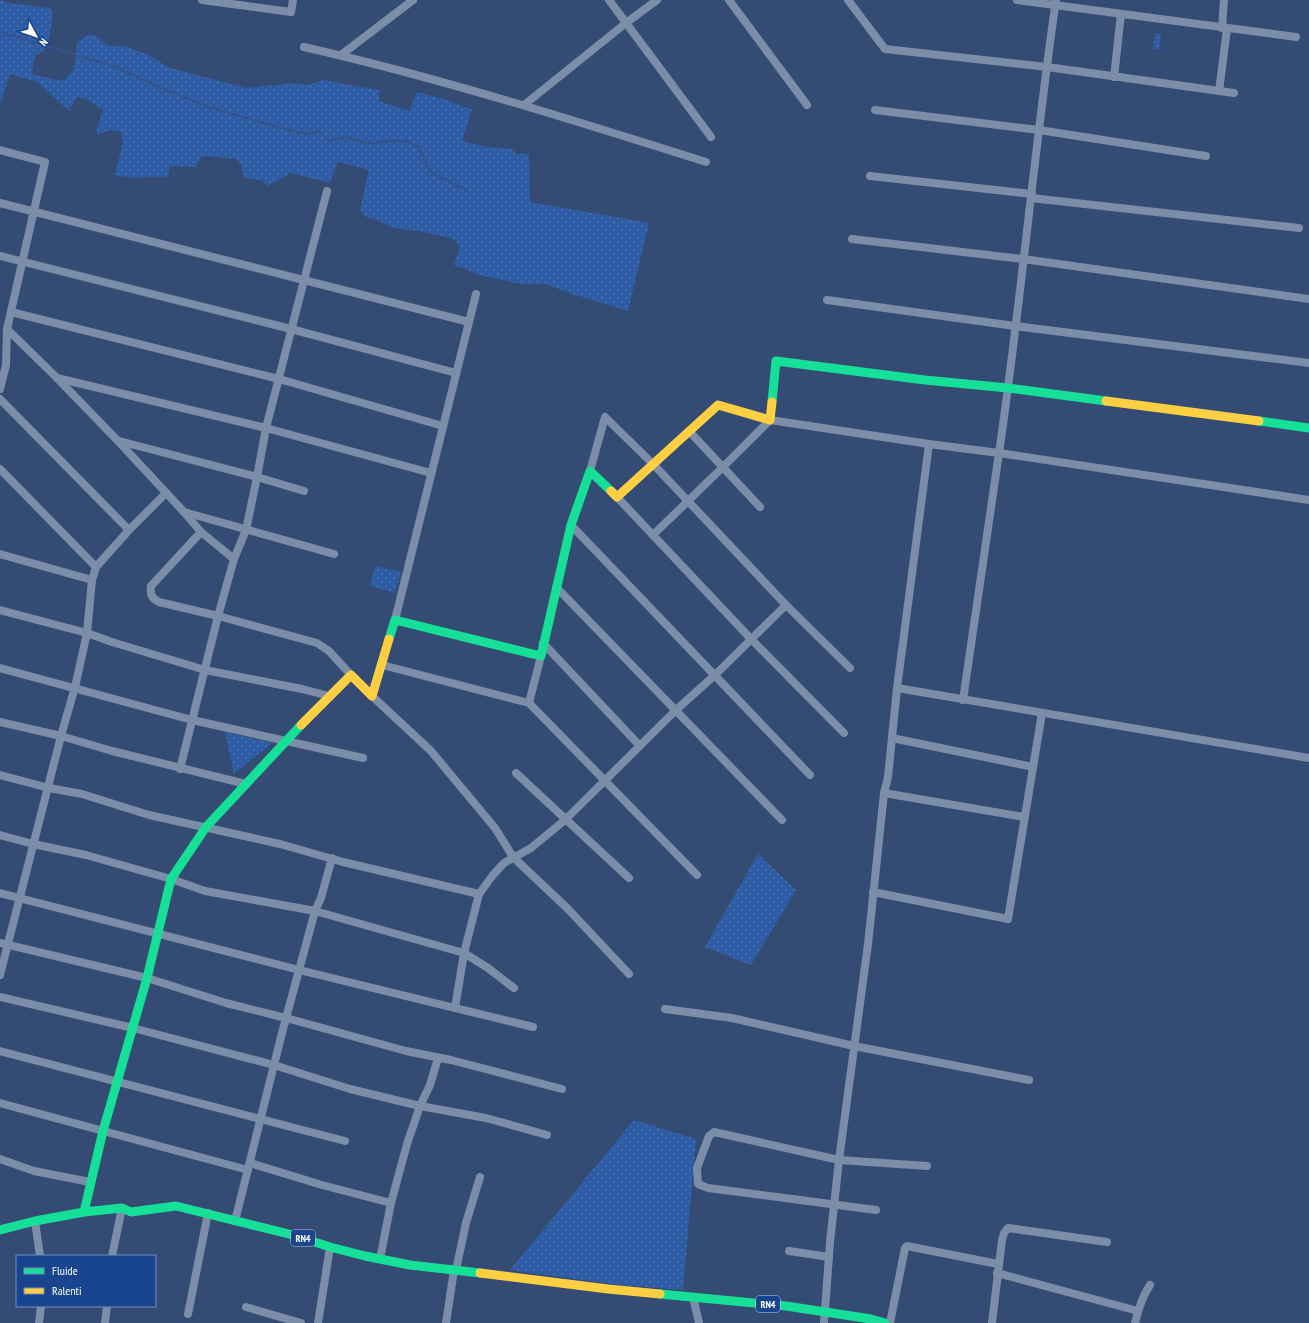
<svg xmlns="http://www.w3.org/2000/svg" width="1309" height="1323" font-family="'PT Sans Narrow',sans-serif">
<defs>
<pattern id="grass-dots" width="8" height="8" patternUnits="userSpaceOnUse"><rect width="8" height="8" fill="#2d5ca5"/><path d="M2 2h.1M6 6h.1" fill="none" stroke="#4c74b2" stroke-width="1.8" stroke-linecap="round"/></pattern>
</defs>
<rect width="100%" height="100%" fill="#344c74"/>
<g fill="url(#grass-dots)">
<path d="M0,0L9,3L49,8L53,12L48,47L35,56L32,74L60,81L66,79L74,69L77,43L87,35H94L109,46H125L146,54L170,68L246,88L270,85L276,86L289,83L309,85L322,80L379,90V101L409,111L417,92L447,100L472,110L462,141L487,147L512,149L516,154H529L530,202L649,223L628,311L569,293L546,284H521L480,275L454,265L460,246L456,241L450,238L419,231L394,228L379,221L366,217L360,210L369,170L338,162L330,183L291,173L267,186L263,181L243,177L242,166L236,159L207,156L201,157L196,167L170,166L168,177C151,176 132,180 115,175L123,142L121,131L110,130L97,135V128L103,110L86,99L78,97L75,99L69,111L37,82L10,74L0,104Z"/>
<polygon points="1155,33 1161,34 1159,50 1153,49"/>
<polygon points="375,566 401,572 395,593 370,586"/>
<polygon points="225,732 272,743 234,774"/>
<polygon points="758,854 796,890 751,965 705,947"/>
<polygon points="634,1120 696,1139 683,1290 621,1285 510,1270"/>
</g>
<g fill="none" stroke-linecap="round" stroke-linejoin="round">
<polyline stroke="#345388" stroke-width="2" points="0,32 113,66 166,90 209,107 274,126 306,134 320,131 328,141 347,137 368,144 389,141 405,141 419,147 430,172 468,191"/>
<g stroke="#7b8da7" stroke-width="8">
<polyline points="202,0 291,12 293,0"/>
<polyline points="609,0 711,137"/>
<polyline points="729,0 807,105"/>
<polyline points="848,0 885,49 1047,67 1234,93"/>
<polyline points="1017,0 1296,37"/>
<polyline points="1222,28 1224,0"/>
<path d="M304,47C440,78 573,120 706,162"/>
<polyline points="341,55 413,0"/>
<polyline points="1114,77 1121,14"/>
<polyline points="1219,91 1227,29"/>
<polyline points="524,105 626,23 657,0"/>
<polyline points="875,110 1039,130 1206,156"/>
<polyline points="0,150 45,162 7,329 6,365 0,389"/>
<polyline points="870,176 1032,194"/>
<polyline points="1031,198 1299,228"/>
<polyline points="0,203 469,322"/>
<polyline points="852,239 1023,259 1309,299"/>
<polyline points="0,256 291,329 456,373"/>
<polyline points="827,300 1015,326 1309,363"/>
<polyline points="11,312 279,379 443,426"/>
<polyline points="7,329 57,378 118,441 184,512 201,532 234,559"/>
<polyline points="57,378 266,428 431,473"/>
<polyline points="0,399 129,530 166,493"/>
<polyline points="689,431 760,507"/>
<polyline points="119,441 257,477 304,491"/>
<polyline points="0,469 96,567 129,530"/>
<polyline points="617,497 751,639 844,733"/>
<polyline points="184,512 334,554"/>
<polyline points="571,525 810,775"/>
<path d="M201,532L151,586C150,594 151,598 159,602L218,616L317,643L329,651L351,675"/>
<polyline points="653,535 723,467 770,420 929,444"/>
<polyline points="0,554 92,580"/>
<polyline points="556,587 782,820"/>
<polyline points="786,605 850,668"/>
<polyline points="0,610 87,633 112,642 205,670 302,689 329,696"/>
<path d="M395,620C423,511 449,402 476,294"/>
<polyline points="543,643 640,746"/>
<polyline points="382,665 529,703 697,875"/>
<polyline points="0,668 192,720 363,758"/>
<polyline points="897,688 1309,758"/>
<polyline points="372,696 431,751 495,828 513,857 568,909 629,974"/>
<polyline points="963,700 999,453 1309,500"/>
<polyline points="529,703 541,656"/>
<polyline points="0,722 61,736 112,751 246,784"/>
<polyline points="892,738 1033,767"/>
<polyline points="180,769 218,616 234,559 246,530 257,477 266,428 327,191"/>
<polyline points="516,773 629,878"/>
<polyline points="0,775 49,788 82,794 149,815 280,844 343,862 479,894"/>
<polyline points="884,793 1024,817"/>
<polyline points="0,835 33,844 86,855 171,879 205,891 315,911 464,953 488,968 514,988"/>
<polyline points="873,892 1008,919 1042,713"/>
<polyline points="0,893 299,970 533,1027"/>
<polyline points="0,943 147,978 226,1003 286,1018 406,1051 451,1060 562,1089"/>
<polyline points="0,975 61,736 75,687 87,633 92,580 96,567"/>
<polyline points="0,997 133,1028 274,1065 350,1089 420,1106 486,1118 547,1135"/>
<polyline points="455,1008 464,953 479,894 493,875 504,863 531,848 565,820 676,710 715,675 786,605 653,464 605,417 590,471"/>
<polyline points="665,1009 732,1018 854,1046 1029,1080"/>
<polyline points="0,1051 345,1141"/>
<polyline points="0,1103 248,1170"/>
<polyline points="0,1159 34,1171 90,1182"/>
<polyline points="250,1163 322,1185 391,1203"/>
<polyline points="876,1210 708,1188 698,1184 697,1168 709,1136 714,1132 839,1160 927,1166"/>
<polyline points="35,1221 40,1256"/>
<polyline points="235,1221 282,1033 315,911 321,898 332,858"/>
<polyline points="789,1251 829,1257"/>
<polyline points="112,1256 122,1208"/>
<polyline points="380,1259 391,1203 407,1144 420,1106 430,1085 438,1058"/>
<polyline points="456,1270 466,1223 480,1177"/>
<polyline points="997,1273 1138,1311"/>
<polyline points="693,1297 699,1323"/>
<polyline points="246,1307 301,1323"/>
<polyline points="188,1314 208,1213"/>
<polyline points="39,1323 41,1306"/>
<polyline points="105,1323 107,1306"/>
<polyline points="318,1323 330,1247"/>
<polyline points="446,1323 454,1270"/>
<path d="M824,1323L830,1242L839,1160L868,944L884,793L888,777L897,688L929,444L999,453C1021,302 1034,151 1056,0"/>
<polyline points="890,1323 905,1248 907,1246 998,1264"/>
<polyline points="992,1323 1002,1240 1004,1233 1008,1228 1107,1242"/>
<path d="M1135,1323C1138,1310 1142,1297 1150,1285"/>
</g>
<g stroke="#16e098" stroke-width="9">
<polyline points="772,402 776,361 925,380 1008,388 1106,401"/>
<polyline points="1259,421 1309,428"/>
<polyline points="389,639 395,620 541,656 571,525 590,471 611,491"/>
<polyline points="84,1212 103,1131 147,978 171,879 206,827 301,725"/>
<polyline points="0,1230 35,1221 84,1212 122,1208 131,1212 176,1206 293,1235 330,1247 365,1256 410,1265 480,1273"/>
<polyline points="660,1294 786,1306 871,1319 885,1323"/>
</g>
<g stroke="#ffcf43" stroke-width="9">
<polyline points="1106,401 1259,421"/>
<polyline points="611,491 617,497 718,405 770,420 772,402"/>
<polyline points="301,725 351,675 372,696 389,639"/>
<polyline points="480,1273 608,1289 660,1294"/>
</g>
</g>
<g text-anchor="middle" dominant-baseline="central" stroke-width="3.5" stroke-linejoin="round" paint-order="stroke">
<g fill="#19458f" stroke="#bac7dd" stroke-width="1">
<rect x="291" y="1230" width="24" height="16" rx="3"/>
<rect x="756" y="1296" width="24" height="16" rx="3"/>
</g>
<g font-size="10" font-weight="bold" fill="#fff">
<text x="303" y="1238">RN4</text>
<text x="768" y="1304">RN4</text>
</g>
</g>
<rect x="16" y="1255" width="140" height="52" fill="#19458f" stroke="#758fbc"/>
<rect x="24" y="1268" width="20" height="6" fill="#16e098" stroke="#758fbc"/>
<text x="52" y="1275" font-size="12" fill="#ffffff">Fluide</text>
<rect x="24" y="1288" width="20" height="6" fill="#ffcf43" stroke="#758fbc"/>
<text x="52" y="1295" font-size="12" fill="#ffffff">Ralenti</text>
<g transform="translate(36 36) rotate(130)" stroke="#19458f" stroke-width="3" paint-order="stroke">
<path d="M0-3L7 15L0 10L-7 15Z" fill="#ffffff"/>
<text y="-6" font-size="11" font-weight="bold" text-anchor="middle" fill="#ffffff">N</text>
</g>
</svg>
